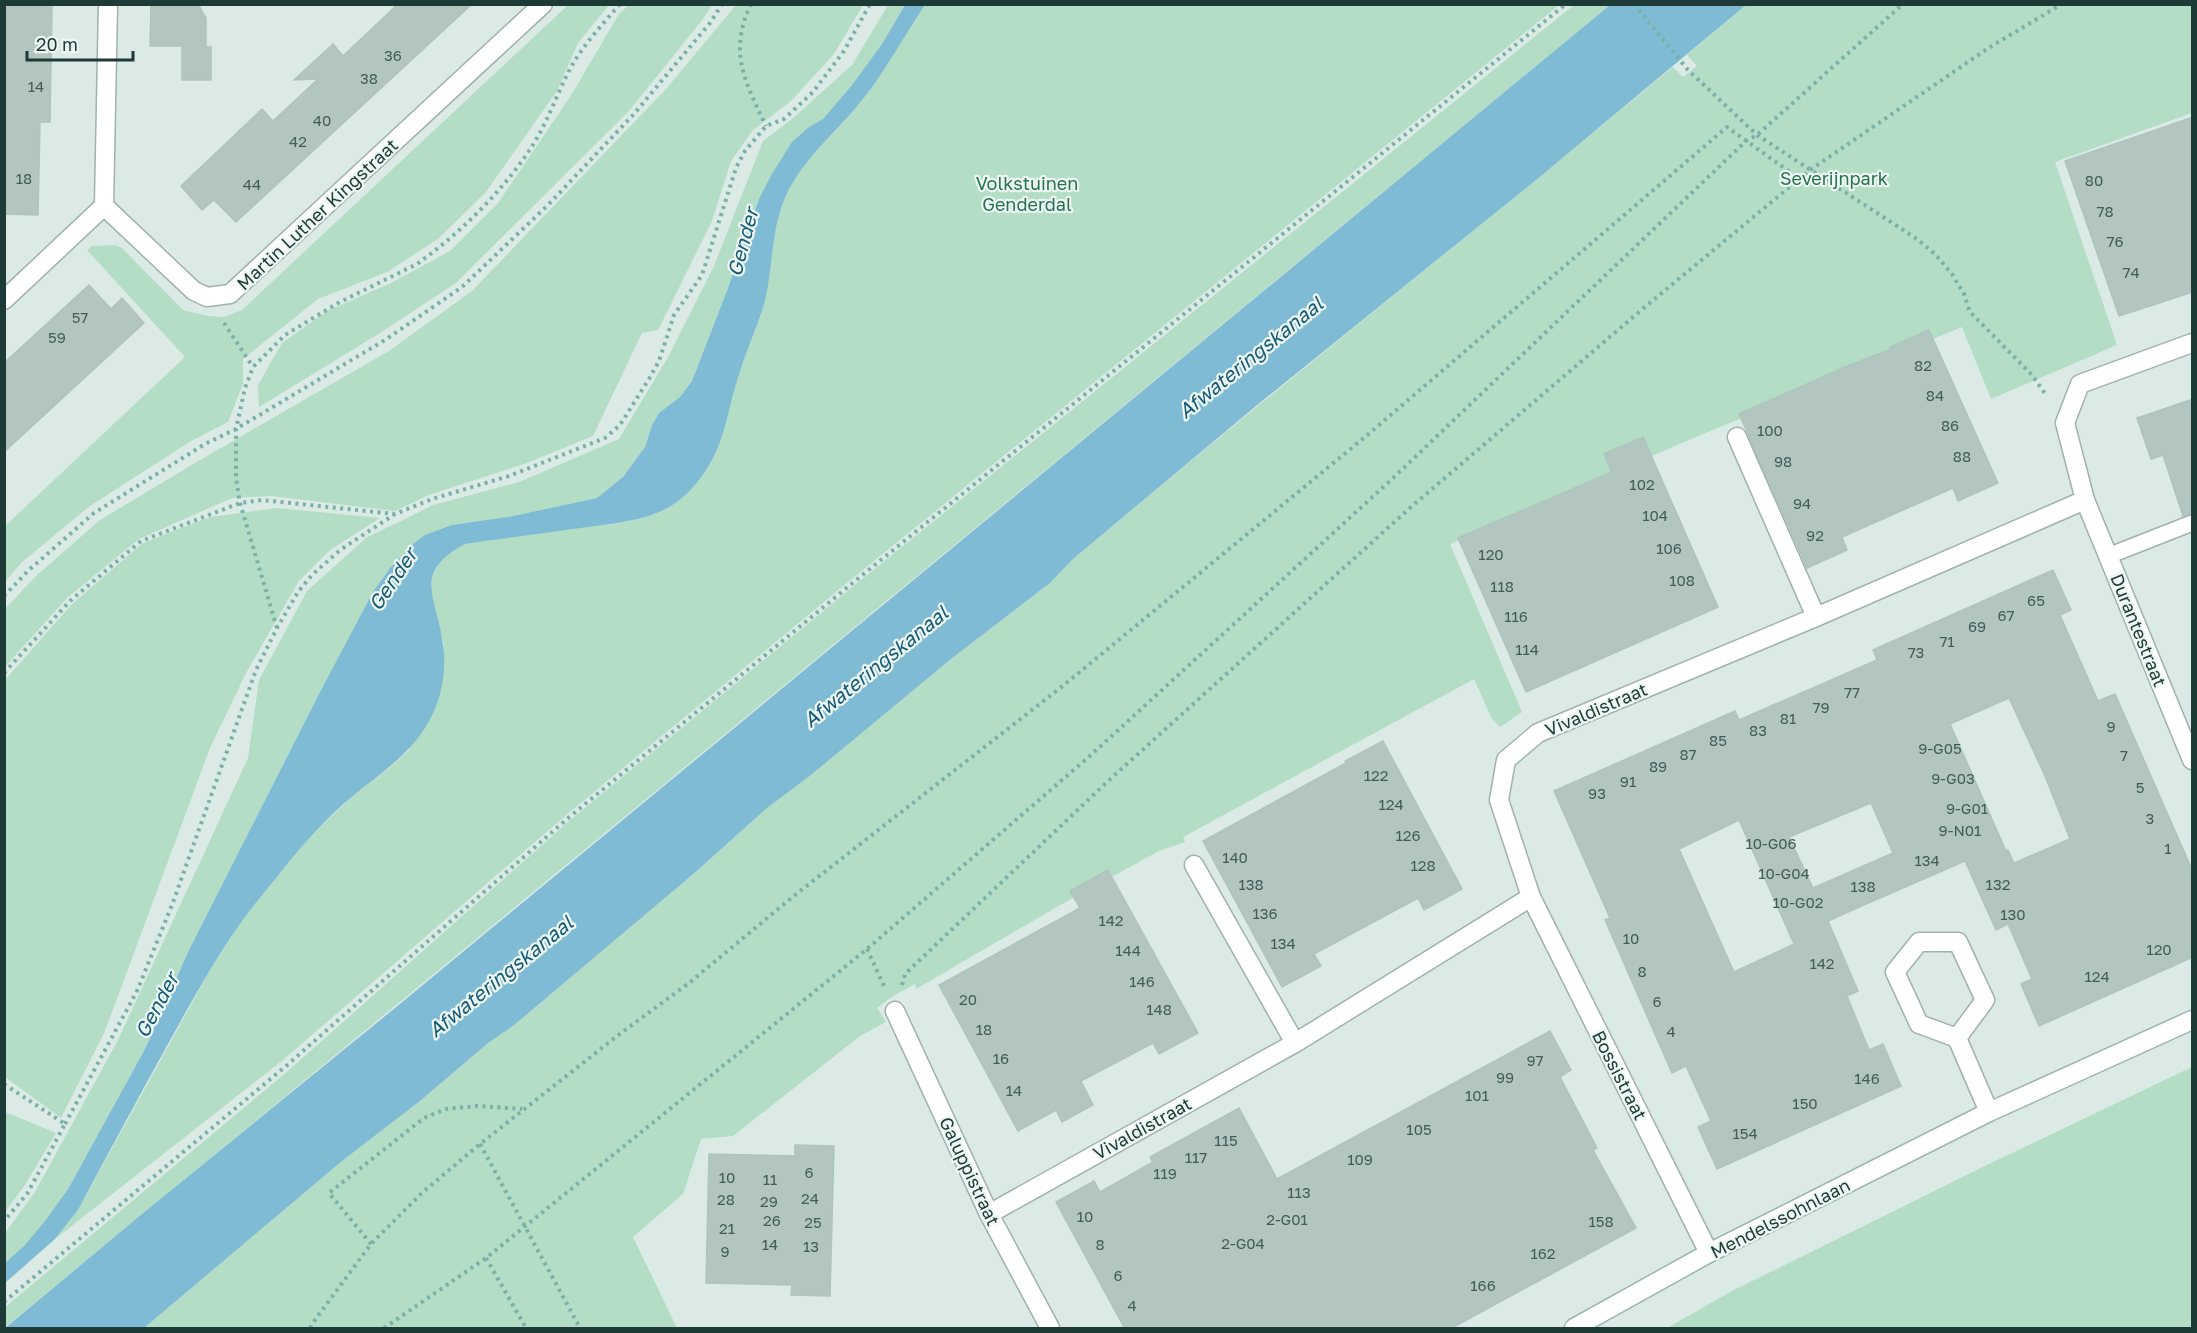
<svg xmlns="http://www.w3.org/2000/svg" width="2197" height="1333" font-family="'Golos Text',sans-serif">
<rect width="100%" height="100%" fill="#dceae6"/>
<g fill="#b3ddc4">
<polygon points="568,5 609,5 578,43 557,91 486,192 438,239 387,272 318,299 243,359 243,384 228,422 191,441 90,506 22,562 5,582 5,526 185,357 87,250 92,246 115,245 122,248 183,310 208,316 224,317 242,310"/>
<polygon points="629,5 712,5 703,19 629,111 456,283 380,333 259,407 258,385 282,343 327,311 391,283 450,251 498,203 570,97 619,14"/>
<polygon points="736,5 863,5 834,54 791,101 753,130 731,161 712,221 658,330 642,333 593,436 527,463 429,495 395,511 271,496 232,498 139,539 67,598 5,667 5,609 36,576 100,520 200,460 389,351 472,291 666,89"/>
<polygon points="888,5 905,5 882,44 852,85 823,119 809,127 759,199 728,288 692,381 680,397 659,413 652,425 645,447 623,477 597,498 513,516 452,525 413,544 391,567 374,590 320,692 189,950 145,1049 68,1189 45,1221 24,1246 5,1263 5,1233 35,1192 118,1040 248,758 259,680 307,591 366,538 409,517 433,505 519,482 619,439 667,359 714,266 763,141 792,119 852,65"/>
<path d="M925,5H1559L853,578L565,816L283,1060L55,1239L78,1210L209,972L242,920L310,836L352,797L387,770L409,750L444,645L431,593L432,577L439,562L450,552L465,544C500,539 534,534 568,529C602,525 645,524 674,504C690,493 703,477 712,460C726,435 729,404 738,378C746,351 757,328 765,301C773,268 771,230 785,198C802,159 836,133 863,99C886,70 904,36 925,5Z"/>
<polygon points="1574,5 1610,5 4,1328 4,1308 288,1071 568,822 856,584"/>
<path d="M1746,5H2192V113L2055,162L2117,345L1991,399L1962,327L1684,442L1450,544L1522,712L1500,727L1492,719L1474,679L1183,837L1185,842L1159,851L1062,904L916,989L915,984L893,996L877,1008L886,1022L860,1036L733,1136L701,1139L683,1194L633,1237L677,1328H144L342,1161L420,1101L488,1043L513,1026L691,876L767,808L811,775L951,659L1050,583L1073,559C1271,393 1474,232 1673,67L1683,77L1697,66L1687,55Z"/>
<polygon points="277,508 380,518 330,550 299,581 247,671 210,748 105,1031 61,1118 5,1077 5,680 72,604 143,543 210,517"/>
<polygon points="2192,1067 2192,1328 1667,1328 1732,1291 1989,1164"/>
<polygon points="5,1112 56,1133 25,1185 5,1212"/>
</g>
<g fill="#7fbbd4">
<path d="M905,5H925C904,36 886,70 863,99C836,133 802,159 785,198C771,230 773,268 765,301C757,328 746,351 738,378C729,404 726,435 712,460C703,477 690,493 674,504C646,523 605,524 573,529C537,534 501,539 465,544C410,573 438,599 443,645C447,673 441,703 425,728C407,756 379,775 353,796C327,817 305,842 284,868C270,886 255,903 242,921C218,955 198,990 178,1026C144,1087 111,1148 78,1210L55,1239L5,1283V1263L24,1246L45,1221L68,1189L145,1049L189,950L320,692L374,590L391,567L413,544L425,535L452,525L513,516L597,498L623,477L645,447L652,425L659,413L680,397L692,381L728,288L759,199L772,174L792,142L809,127L823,119L852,85L882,44Z"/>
<polygon points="1610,5 1746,5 1536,180 1256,406 1073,559 1050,583 951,659 811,775 767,808 691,876 513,1026 488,1043 420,1101 342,1161 144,1328 5,1328 142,1214 395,1008"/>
</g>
<g fill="#b2c5bf" stroke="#afc4be" stroke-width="1.5" fill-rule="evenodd">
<polygon points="4,4 52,4 50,122 40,122 38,215 4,214"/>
<polygon points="151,4 198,4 206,18 206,47 211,47 211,80 182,80 182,46 150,46"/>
<polygon points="398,4 472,4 236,222 214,200 202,210 181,186 262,109 273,121 318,79 294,80 333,44 343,56"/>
<polygon points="2193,117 2193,292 2119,316 2065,161"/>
<polygon points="89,285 111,309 122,298 144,323 4,452 4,363"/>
<polygon points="1929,330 1998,483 1958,501 1953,488 1842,537 1847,550 1807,568 1739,414 1845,367 1891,349 1890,347"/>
<polygon points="2193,399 2193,513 2183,516 2163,455 2151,459 2137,418"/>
<polygon points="1643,437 1718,607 1526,692 1458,538 1612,472 1604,454"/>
<path d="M2053,570L2071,610L2060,615L2098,701L2115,694L2193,872V957L2039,1026L2021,984L2032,979L2008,924L1996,930L1965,861L1866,904L1828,921L1858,991L1847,996L1869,1050L1883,1044L1901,1086L1717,1169L1698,1127L1711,1121L1686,1066L1672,1073L1605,920L1610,918L1554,791L1735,711L1739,720L1877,660L1873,650ZM2009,698L2045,776L2070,839L2014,863L2008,850L2006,851L1950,724ZM1871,803L1893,853L1813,888L1789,837ZM1739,820L1794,944L1734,972L1679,849Z"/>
<polygon points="1383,741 1462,889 1424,910 1418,898 1314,954 1321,966 1282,987 1203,841 1346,763 1345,761"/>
<polygon points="1108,870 1198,1033 1159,1054 1153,1043 1081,1081 1093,1105 1062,1122 1056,1110 1018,1131 939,985 1080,908 1070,891"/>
<polygon points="1550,1031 1571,1070 1560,1077 1597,1148 1593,1150 1636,1228 1450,1329 1125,1329 1056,1202 1094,1181 1100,1192 1153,1162 1150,1157 1239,1108 1277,1179"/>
<polygon points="795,1145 834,1146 830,1296 791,1295 792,1285 706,1283 709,1154 795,1156"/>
</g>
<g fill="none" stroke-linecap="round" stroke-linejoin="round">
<defs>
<polyline id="lane" points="2108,556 2192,523"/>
<g id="street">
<polyline points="104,206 108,4"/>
<polyline points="4,300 104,206 194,291 207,297 230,294 543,4"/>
<polyline points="1737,437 1816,617"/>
<polyline points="2085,500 2192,760"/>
<polyline points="1194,865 1295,1043"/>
<polyline points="1531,897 1709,1253"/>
<polyline points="895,1011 989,1214 1050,1328"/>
<polyline points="1957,1038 1919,1024 1895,972 1919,942 1958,942 1985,1000 1957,1038 1989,1112"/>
<polyline points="989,1214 1295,1043 1531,897 1499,800 1506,760 1538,733 1816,617 2085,500 2065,423 2080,384 2192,343"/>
</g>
<polyline id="secondary" points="1574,1328 1709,1253 1989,1112 2192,1020"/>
</defs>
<use href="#lane" stroke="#9fb2ae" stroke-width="18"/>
<use href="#street" stroke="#9fb2ae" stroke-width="21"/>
<use href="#secondary" stroke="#9bb6b0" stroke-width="21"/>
<g stroke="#7ab0a7" stroke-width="4" stroke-dasharray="3 4.5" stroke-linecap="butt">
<path d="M751,4C728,52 745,82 766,126"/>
<polyline points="1634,4 1688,70 1757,135 1917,239 1935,254 1952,274 1964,294 1970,312 2032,375 2046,395"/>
<polyline points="224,323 253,367"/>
<polyline points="4,596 29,570 94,513 205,444 236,429 385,340 462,287 548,205 634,114 710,23 722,4"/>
<path d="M277,628L240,503L236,478V429L245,388L253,367L285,335L338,303L417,264C459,234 500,194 529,151C546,126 556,96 570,69C583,45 602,25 620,4"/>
<polyline points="4,673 70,601 141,541 240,503 262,500 395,514 432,499 509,476 605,438 620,425 649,379 659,361 674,315 702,275 736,168 745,151 766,126 784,119 813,92 844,51 870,4"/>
<polyline points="867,949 884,986"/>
<polyline points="902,985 905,974 1107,782 1411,507 1639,312 1810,170 1990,47 2062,4"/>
<polyline points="4,1084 65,1124 27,1194 4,1221"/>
<polyline points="65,1124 137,991 172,905 256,670 277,628 298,592 312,575 340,550 395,514"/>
<polyline points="480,1144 580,1328"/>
<polyline points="371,1244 329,1193 424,1118 446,1109 477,1106 522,1109"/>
<polyline points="486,1258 526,1328"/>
<polyline points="4,1302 286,1066 567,819 855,581 1566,4"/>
<polyline points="310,1328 317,1317 371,1244 423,1192 480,1144 621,1033 689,983 795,895 1064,685 1365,437 1727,127 1801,180"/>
<polyline points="384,1328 486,1258 867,949 1091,755 1391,480 1746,141 1757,135 1903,4"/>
</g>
<use href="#lane" stroke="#fff" stroke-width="15"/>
<use href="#street" stroke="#fff" stroke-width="18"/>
<use href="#secondary" stroke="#fff" stroke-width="18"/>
</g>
<g text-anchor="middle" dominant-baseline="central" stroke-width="4.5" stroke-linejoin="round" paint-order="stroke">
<g font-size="15" fill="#425d58">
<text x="393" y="55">36</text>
<text x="369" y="78">38</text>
<text x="36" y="86">14</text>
<text x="322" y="120">40</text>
<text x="298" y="141">42</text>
<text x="24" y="178">18</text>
<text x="2094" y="180">80</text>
<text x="252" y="184">44</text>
<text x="2105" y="211">78</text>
<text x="2115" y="241">76</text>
<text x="2131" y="272">74</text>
<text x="80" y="317">57</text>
<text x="57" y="337">59</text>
<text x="1923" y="365">82</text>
<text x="1935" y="395">84</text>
<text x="1950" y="425">86</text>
<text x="1770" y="430">100</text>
<text x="1962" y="456">88</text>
<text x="1783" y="461">98</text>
<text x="1642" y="484">102</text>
<text x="1802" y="503">94</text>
<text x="1655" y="515">104</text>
<text x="1815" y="535">92</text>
<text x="1669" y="548">106</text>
<text x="1491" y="554">120</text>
<text x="1682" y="580">108</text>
<text x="1502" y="586">118</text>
<text x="2036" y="600">65</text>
<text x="2006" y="615">67</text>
<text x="1516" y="616">116</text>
<text x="1977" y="626">69</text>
<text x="1947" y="641">71</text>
<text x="1527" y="649">114</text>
<text x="1916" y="652">73</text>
<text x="1852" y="692">77</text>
<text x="1821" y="707">79</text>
<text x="1788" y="718">81</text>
<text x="2111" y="726">9</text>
<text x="1758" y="730">83</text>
<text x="1718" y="740">85</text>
<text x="1940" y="748">9-G05</text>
<text x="1688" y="754">87</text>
<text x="2124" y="755">7</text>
<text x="1658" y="766">89</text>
<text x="1376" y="775">122</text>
<text x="1953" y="778">9-G03</text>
<text x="1628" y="781">91</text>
<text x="2140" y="787">5</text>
<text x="1597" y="793">93</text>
<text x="1391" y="804">124</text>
<text x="1967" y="808">9-G01</text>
<text x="2150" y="818">3</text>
<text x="1960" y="830">9-N01</text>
<text x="1408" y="835">126</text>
<text x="1771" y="843">10-G06</text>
<text x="2168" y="848">1</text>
<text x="1235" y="857">140</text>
<text x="1927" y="860">134</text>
<text x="1423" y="865">128</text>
<text x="1784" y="873">10-G04</text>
<text x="1251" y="884">138</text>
<text x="1998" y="884">132</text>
<text x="1863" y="886">138</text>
<text x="1798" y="902">10-G02</text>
<text x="1265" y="913">136</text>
<text x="2013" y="914">130</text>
<text x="1111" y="920">142</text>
<text x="1631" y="938">10</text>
<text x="1283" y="943">134</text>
<text x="2159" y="949">120</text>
<text x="1128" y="950">144</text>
<text x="1822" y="963">142</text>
<text x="1642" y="971">8</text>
<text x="2097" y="976">124</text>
<text x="1142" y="981">146</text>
<text x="968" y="999">20</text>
<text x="1657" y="1001">6</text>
<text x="1159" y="1009">148</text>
<text x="984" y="1029">18</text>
<text x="1671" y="1031">4</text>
<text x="1001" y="1058">16</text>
<text x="1535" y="1060">97</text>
<text x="1505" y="1077">99</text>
<text x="1867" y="1078">146</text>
<text x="1014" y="1090">14</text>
<text x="1477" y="1095">101</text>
<text x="1805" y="1103">150</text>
<text x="1419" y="1129">105</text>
<text x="1745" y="1133">154</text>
<text x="1226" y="1140">115</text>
<text x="1196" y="1157">117</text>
<text x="1360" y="1159">109</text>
<text x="809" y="1172">6</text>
<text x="1165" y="1173">119</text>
<text x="727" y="1177">10</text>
<text x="770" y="1179">11</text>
<text x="1299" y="1192">113</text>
<text x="810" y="1198">24</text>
<text x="726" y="1199">28</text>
<text x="769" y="1201">29</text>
<text x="1085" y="1216">10</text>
<text x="1287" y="1219">2-G01</text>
<text x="772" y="1220">26</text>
<text x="1601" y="1221">158</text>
<text x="813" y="1222">25</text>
<text x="727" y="1228">21</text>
<text x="1243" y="1243">2-G04</text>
<text x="770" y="1244">14</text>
<text x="1100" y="1244">8</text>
<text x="811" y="1246">13</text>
<text x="725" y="1251">9</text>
<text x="1543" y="1253">162</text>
<text x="1118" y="1275">6</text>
<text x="1483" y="1285">166</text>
<text x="1132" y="1305">4</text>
</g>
<g font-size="18" fill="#25734f" stroke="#edf7f3">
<text x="1834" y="178">Severijnpark</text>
<text x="1027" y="183">Volkstuinen<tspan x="1027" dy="21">Genderdal</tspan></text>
</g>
<g font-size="18" fill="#1d3a36" stroke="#edf7f3">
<text transform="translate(317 214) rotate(-43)">Martin Luther Kingstraat</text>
<text transform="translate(2139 630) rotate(68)">Durantestraat</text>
<text transform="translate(1596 709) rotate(-23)">Vivaldistraat</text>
<text transform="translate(1620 1075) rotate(63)">Bossistraat</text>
<text transform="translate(1142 1128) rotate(-29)">Vivaldistraat</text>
<text transform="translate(970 1171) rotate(65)">Galuppistraat</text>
<text transform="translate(1780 1218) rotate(-27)">Mendelssohnlaan</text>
</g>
<g font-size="20" font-style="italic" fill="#145a79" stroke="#edf7f3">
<text transform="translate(742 242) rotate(-75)">Gender</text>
<text transform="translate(1250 357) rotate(-39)">Afwateringskanaal</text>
<text transform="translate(392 579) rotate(-56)">Gender</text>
<text transform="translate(875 666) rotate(-39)">Afwateringskanaal</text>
<text transform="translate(500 976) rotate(-39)">Afwateringskanaal</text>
<text transform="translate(156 1005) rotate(-62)">Gender</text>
</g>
</g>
<rect width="2197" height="1333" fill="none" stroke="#1d3a36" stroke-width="12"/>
<path d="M27 51v9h106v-9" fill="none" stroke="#1d3a36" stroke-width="3"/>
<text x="36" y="51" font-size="18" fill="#1d3a36" stroke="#edf7f3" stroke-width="4.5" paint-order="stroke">20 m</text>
</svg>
